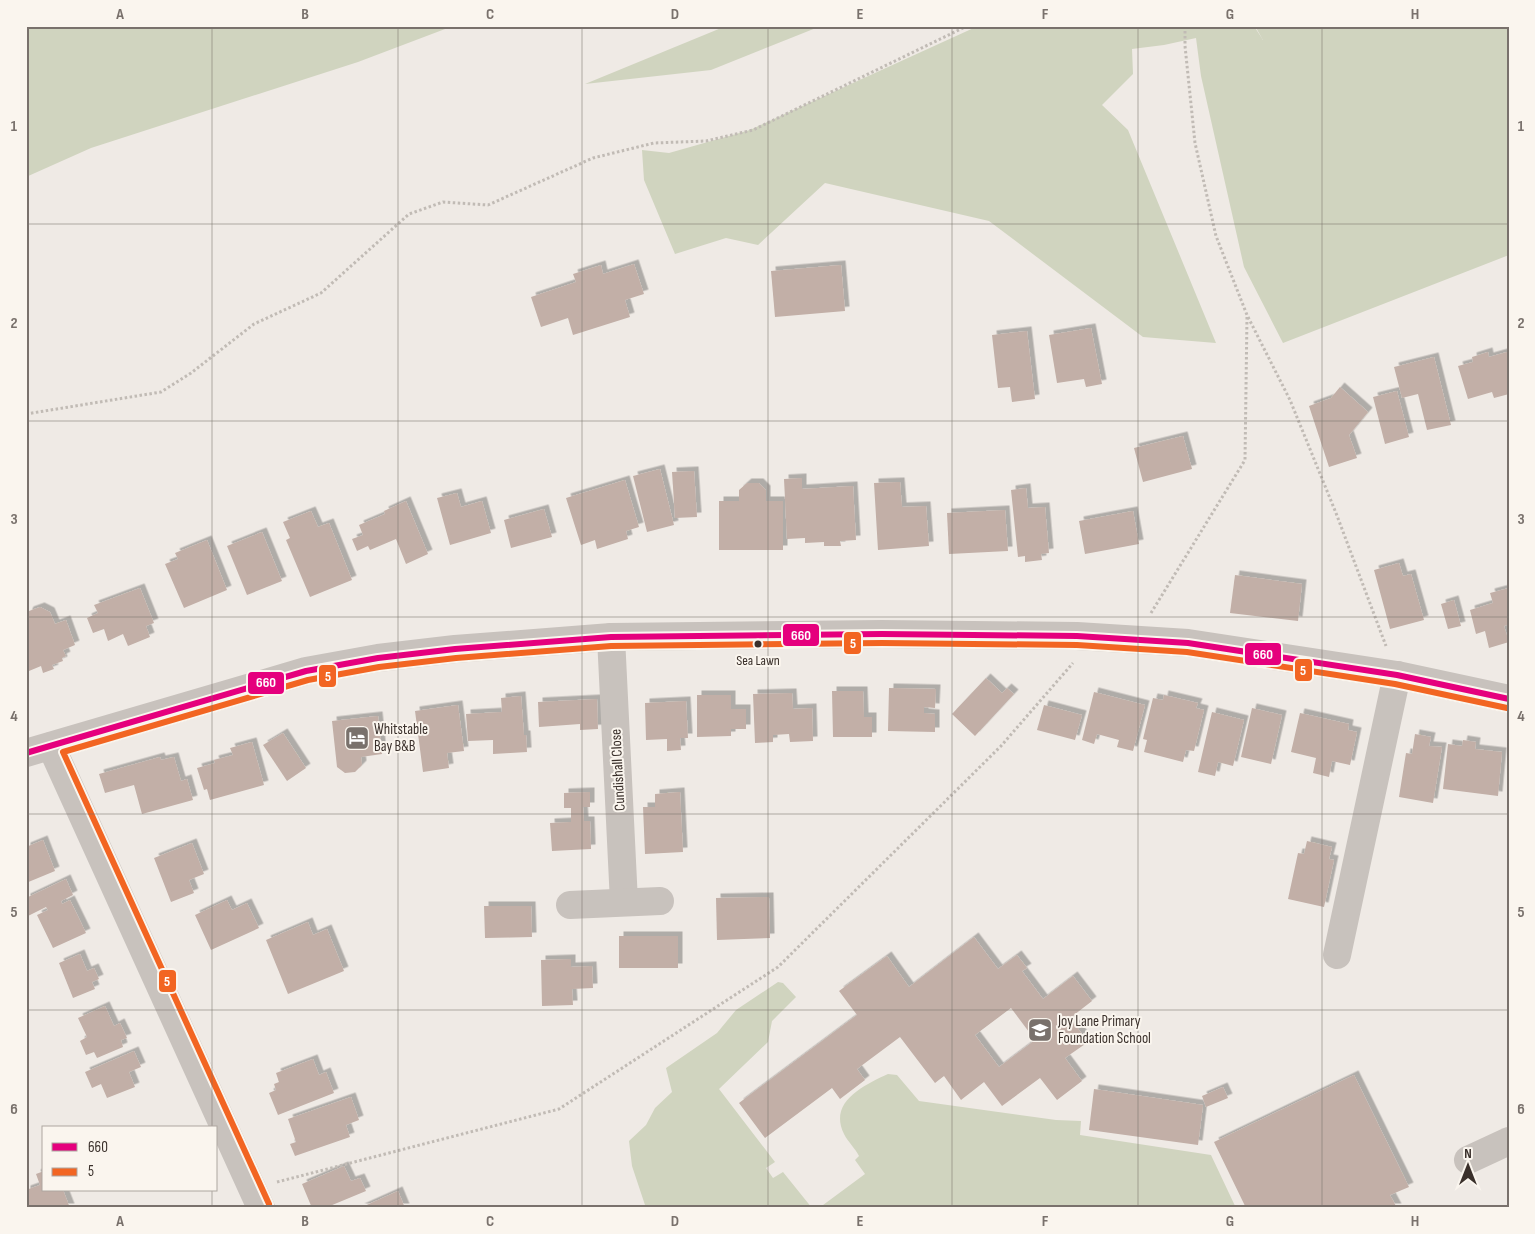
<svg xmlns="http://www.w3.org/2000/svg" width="1535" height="1234" font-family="'Sofia Sans Condensed',sans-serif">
<defs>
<filter id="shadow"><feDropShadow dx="4.5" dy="-4.5" stdDeviation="0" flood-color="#0004"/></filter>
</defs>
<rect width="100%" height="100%" fill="#efeae5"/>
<g fill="#d0d4bf">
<polygon points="26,26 453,26 358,62 91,148 26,177"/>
<polygon points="726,26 821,26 711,70 585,84"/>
<polygon points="978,26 1254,26 1263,40 1255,26 1509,26 1509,255 1283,343 1244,267 1201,76 1196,38 1164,45 1132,49 1133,74 1102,105 1128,130 1216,343 1143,337 989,221 825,183 758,245 726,238 675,254 644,180 642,150 669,153 750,130"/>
<polygon points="778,982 783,983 796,997 772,1021 768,1042 719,1089 775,1162 766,1168 773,1178 783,1172 812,1208 646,1208 632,1166 629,1141 646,1125 655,1108 672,1092 666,1068 717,1033 736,1010"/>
<path d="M888,1074L897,1075L919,1101L1056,1120L1081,1121L1080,1135L1211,1155L1236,1208H819L865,1174L855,1160L859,1156C855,1148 848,1142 844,1134C828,1102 864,1085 888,1074Z"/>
</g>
<g fill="#c2afa7" fill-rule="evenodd" filter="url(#shadow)">
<polygon points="634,264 644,294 625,300 630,317 573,335 568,318 541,327 531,297 576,282 573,274 601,265 603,274"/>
<polygon points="841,265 845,311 775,317 771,271"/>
<polygon points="1091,328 1102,384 1086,387 1084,379 1057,383 1049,335"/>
<polygon points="1027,331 1035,399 1012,402 1010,387 998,388 992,335"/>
<polygon points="1488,352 1489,357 1507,352 1509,394 1494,398 1492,392 1468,399 1458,366 1473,362 1472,357"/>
<polygon points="1434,357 1451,425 1427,430 1418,394 1402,398 1394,367"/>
<polygon points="1340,387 1368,412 1349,435 1357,458 1329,467 1309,406 1331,398"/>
<polygon points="1397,391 1409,437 1385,444 1373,397"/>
<polygon points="1183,436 1192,469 1143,482 1134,448"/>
<polygon points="660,469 674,525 647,532 633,476"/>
<polygon points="694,471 697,517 675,518 672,472"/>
<polygon points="802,478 802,489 853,486 856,540 840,541 841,546 824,546 824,542 805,543 805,538 787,539 784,479"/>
<polygon points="625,480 639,527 626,531 628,539 597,549 595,540 581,545 566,498"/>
<polygon points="900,482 902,507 926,506 929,546 878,550 874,483"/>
<polygon points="747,483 759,483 766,490 766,501 783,501 783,550 719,550 719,501 739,501 739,490"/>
<polygon points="1026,488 1028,508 1045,507 1049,553 1041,554 1042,560 1025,562 1025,556 1018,557 1011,490"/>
<polygon points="457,493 461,507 482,501 491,533 450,545 437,498"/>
<polygon points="406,501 428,554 406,564 396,539 370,550 368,546 357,551 352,539 363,535 359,525 385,514 384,511"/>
<polygon points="544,509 552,537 511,548 504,520"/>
<polygon points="1005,510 1008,551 949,554 947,513"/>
<polygon points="311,511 318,527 329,523 352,580 310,597 286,540 290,538 283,522"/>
<polygon points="1133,511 1139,544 1085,554 1079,521"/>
<polygon points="262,532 282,581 247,595 227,546"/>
<polygon points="207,540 227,590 184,608 165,564 178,559 175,553"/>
<polygon points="1399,563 1403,576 1411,574 1424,620 1390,629 1374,570"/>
<polygon points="1235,575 1302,584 1298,621 1230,613"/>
<polygon points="140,588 154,623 146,626 150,637 128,646 123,634 108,641 104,629 93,633 87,618 98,613 94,605"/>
<polygon points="1509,588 1509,624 1504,626 1509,642 1489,648 1485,631 1476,634 1470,610 1493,603 1490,593"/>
<polygon points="1454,600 1461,626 1448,629 1441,604"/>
<polygon points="40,607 50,612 55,624 66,620 75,645 63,650 66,656 62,658 63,661 52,665 54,669 43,673 41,666 29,671 26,665 26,618 29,611"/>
<polygon points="986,678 1002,693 1007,688 1014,694 975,736 952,714"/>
<polygon points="889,688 936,689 935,708 924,707 924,713 935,714 935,732 888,731"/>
<polygon points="832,691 863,691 864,717 872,717 872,737 833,737"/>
<polygon points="1094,692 1145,705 1133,751 1117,747 1119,740 1097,734 1094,744 1082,740"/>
<polygon points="792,693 793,709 812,708 813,741 790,742 789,734 773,735 773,742 755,743 753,694"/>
<polygon points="697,695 731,695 731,709 746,709 746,729 731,729 731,736 697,737"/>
<polygon points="1164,695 1198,703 1196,708 1204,710 1194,751 1186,750 1183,762 1144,752 1147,740 1143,739 1153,698 1163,700"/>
<polygon points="521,696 524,735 526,735 527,752 493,754 493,740 468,741 466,714 502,712 501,698"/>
<polygon points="597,699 598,729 580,730 580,724 539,727 538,702"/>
<polygon points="686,701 688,738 680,738 681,750 667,751 667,739 646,740 645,703"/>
<polygon points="458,705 464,751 447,753 449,768 423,772 415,711"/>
<polygon points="1044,705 1082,715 1075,740 1037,730"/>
<polygon points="1252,708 1282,715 1271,764 1241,757"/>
<polygon points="1212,712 1244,720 1233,766 1218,762 1215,776 1198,772"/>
<polygon points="1300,713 1349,724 1348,730 1357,732 1350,765 1332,761 1329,777 1313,773 1316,758 1291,752"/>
<polygon points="378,716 382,754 361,757 362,765 355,772 345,773 337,767 332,721"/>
<polygon points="283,733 306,768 287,781 263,745"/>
<polygon points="1415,734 1431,737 1429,746 1442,747 1433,803 1399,797 1406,753 1412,754"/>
<polygon points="1463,740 1476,742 1475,749 1502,752 1498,796 1443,789 1448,744 1462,746"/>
<polygon points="252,742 264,785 210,800 207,789 204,790 197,768 215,763 214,760 233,755 230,748"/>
<polygon points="160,757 161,760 174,757 181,781 187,779 193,800 142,814 134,785 105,793 99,774"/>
<polygon points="590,792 590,807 583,807 584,821 590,821 591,849 552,851 550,823 571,822 571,808 564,808 564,793"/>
<polygon points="680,792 683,852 645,854 643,807 655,807 655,794"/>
<polygon points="43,840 55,871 26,883 26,847"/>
<polygon points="1307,841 1332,847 1329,859 1334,860 1324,907 1288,899 1298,853 1304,854"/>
<polygon points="192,843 204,874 189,880 194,893 171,902 154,858"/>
<polygon points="66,879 73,895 61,901 62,904 70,900 86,933 53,948 37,915 48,910 46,907 26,917 26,898"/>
<polygon points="769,897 770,938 717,940 716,898"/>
<polygon points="227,900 232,910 247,903 259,928 211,950 195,915"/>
<polygon points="484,906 531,906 532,937 485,938"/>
<polygon points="308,922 313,935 327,929 344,971 288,994 266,940"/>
<rect x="619" y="936" width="59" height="32"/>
<path d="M974,937L998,969L1017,955L1027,968L1022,971L1043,999L1073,976L1092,1001L1070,1018L1088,1042L1065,1058L1082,1081L1057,1100L1040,1078L1002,1106L984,1082L961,1100L944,1076L935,1083L900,1037L857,1069L865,1080L840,1099L832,1088L765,1138L739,1103L857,1015L839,991L887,956L909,987ZM1011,1008L1035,1040L999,1067L975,1035Z"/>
<polygon points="80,954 87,971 94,968 99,979 92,982 95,989 73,998 59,963"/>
<polygon points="571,959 571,967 592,966 593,988 572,989 573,1005 542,1006 541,960"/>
<polygon points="105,1006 114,1026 120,1023 127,1038 121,1040 123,1047 97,1058 94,1052 86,1055 80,1041 87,1037 78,1018"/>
<polygon points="134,1051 141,1067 129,1072 135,1087 107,1098 101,1084 92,1088 85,1072"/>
<polygon points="313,1059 319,1075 326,1072 334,1093 278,1115 269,1093 276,1090 274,1084 279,1082 276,1073"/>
<polygon points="1354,1075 1409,1187 1390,1195 1397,1208 1246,1208 1214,1142"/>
<polygon points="1223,1087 1228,1098 1206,1107 1202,1096"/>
<polygon points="1094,1089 1203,1105 1198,1145 1089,1130"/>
<polygon points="351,1097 359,1120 346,1125 350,1137 295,1156 290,1144 296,1142 288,1119"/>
<polygon points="344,1166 351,1181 360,1178 366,1191 325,1208 312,1208 302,1184"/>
<polygon points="44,1171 44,1190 63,1190 70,1208 26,1208 26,1190 40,1185 36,1174"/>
<polygon points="398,1191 405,1208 360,1208"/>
</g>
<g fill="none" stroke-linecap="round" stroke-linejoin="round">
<g stroke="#c1bbb5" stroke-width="3" stroke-dasharray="2.5 2.5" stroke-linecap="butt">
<polyline points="1185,26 1185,46 1195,143 1216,236 1247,315 1290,400 1336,513 1386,646"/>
<polyline points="26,414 161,392 191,373 254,324 321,293 409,214 443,202 488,205 593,158 654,143 706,141 753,130 967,26"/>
<polyline points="1151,613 1245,460 1247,316"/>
<polyline points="277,1182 559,1109 778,967 1001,746 1073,663"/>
</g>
<g stroke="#c8c2bd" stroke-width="28">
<polyline points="611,637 624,902"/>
<polyline points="51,746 261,1208"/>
<polyline points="26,753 306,671 378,658 455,649 611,637 882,634 1077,636 1188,643 1397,675 1509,699"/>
<polyline points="570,905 660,901"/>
<polyline points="1337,955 1397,675"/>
<polyline points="1468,1160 1509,1141"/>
</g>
<defs>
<polyline id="bus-1" points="26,753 306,671 378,658 455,649 611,637 882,634 1077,636 1188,643 1397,675 1509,699"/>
<polyline id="bus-2" points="269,1204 63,752 308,680 379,667 456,658 611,646 882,643 1077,645 1187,652 1395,684 1507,708"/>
</defs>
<use href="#bus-1" stroke="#faf5ee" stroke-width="10"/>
<use href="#bus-2" stroke="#faf5ee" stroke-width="10"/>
<use href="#bus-1" stroke="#e5007d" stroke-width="6"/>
<use href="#bus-2" stroke="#f26522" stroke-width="6"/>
</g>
<path fill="none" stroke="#79716c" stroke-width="1" stroke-opacity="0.55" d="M212,26V1128M398,26V1208M582,26V1208M768,26V1208M952,26V1208M1138,26V1208M1322,26V1208M26,224H1509M26,421H1509M26,617H1509M26,814H1509M26,1010H1509M212,1190V1208"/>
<defs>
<symbol id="hotel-square" viewBox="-11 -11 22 22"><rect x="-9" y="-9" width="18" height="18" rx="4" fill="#79716c" stroke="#faf5ee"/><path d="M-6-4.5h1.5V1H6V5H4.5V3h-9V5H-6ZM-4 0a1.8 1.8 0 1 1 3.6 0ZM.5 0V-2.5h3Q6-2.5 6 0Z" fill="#fff"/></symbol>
<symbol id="school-square" viewBox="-11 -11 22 22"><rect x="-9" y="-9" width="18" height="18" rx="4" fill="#79716c" stroke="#faf5ee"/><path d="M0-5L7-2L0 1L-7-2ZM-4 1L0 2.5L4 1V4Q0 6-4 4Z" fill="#fff"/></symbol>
</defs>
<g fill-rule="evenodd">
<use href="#hotel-square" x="343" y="724" width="28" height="28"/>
<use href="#school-square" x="1026" y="1016" width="28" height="28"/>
</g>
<circle fill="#3a302b" stroke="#faf5ee" stroke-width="2" cx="758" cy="644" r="4.5"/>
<g text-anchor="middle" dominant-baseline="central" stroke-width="4" stroke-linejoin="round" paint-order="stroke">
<g font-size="14" fill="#3a302b" stroke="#faf5ee">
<text x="758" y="660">Sea Lawn</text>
</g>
<g font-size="15" fill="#3a302b" stroke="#faf5ee" text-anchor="start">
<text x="374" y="729">Whitstable<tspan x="374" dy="17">Bay B&amp;B</tspan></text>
<text x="1058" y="1021">Joy Lane Primary<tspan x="1058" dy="17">Foundation School</tspan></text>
</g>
<g font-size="15" fill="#3a302b" stroke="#faf5ee">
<text transform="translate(618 770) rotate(-93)">Cundishall Close</text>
</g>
</g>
<g stroke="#faf5ee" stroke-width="2">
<rect x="782" y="623" width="38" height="24" rx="5" fill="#e5007d"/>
<rect x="843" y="631" width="19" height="24" rx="5" fill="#f26522"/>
<rect x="1244" y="642" width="38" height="24" rx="5" fill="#e5007d"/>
<rect x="1294" y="658" width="19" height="24" rx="5" fill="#f26522"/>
<rect x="318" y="664" width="19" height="24" rx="5" fill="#f26522"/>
<rect x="247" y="671" width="38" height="24" rx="5" fill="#e5007d"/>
<rect x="158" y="969" width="19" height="24" rx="5" fill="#f26522"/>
</g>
<g font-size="14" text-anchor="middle" font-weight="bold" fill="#fff">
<text x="801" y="640">660</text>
<text x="853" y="648">5</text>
<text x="1263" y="659">660</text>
<text x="1303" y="675">5</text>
<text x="328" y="681">5</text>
<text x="266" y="687">660</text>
<text x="167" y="986">5</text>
</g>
<rect width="1535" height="1234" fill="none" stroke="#faf5ee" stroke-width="55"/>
<rect x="42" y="1126" width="175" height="65" fill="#faf5ee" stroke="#ada6a0"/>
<rect x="52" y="1143" width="25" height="8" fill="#e5007d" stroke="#ada6a0"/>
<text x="88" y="1152" font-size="15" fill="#3a302b">660</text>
<rect x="52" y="1168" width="25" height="8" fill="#f26522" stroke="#ada6a0"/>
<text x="88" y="1176" font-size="15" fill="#3a302b">5</text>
<g transform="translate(1468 1166)" stroke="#faf5ee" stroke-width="4" paint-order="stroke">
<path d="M0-4L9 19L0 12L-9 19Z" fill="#3a302b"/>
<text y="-8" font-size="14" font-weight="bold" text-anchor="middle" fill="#3a302b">N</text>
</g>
<rect x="28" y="28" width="1480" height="1178" fill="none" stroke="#79716c" stroke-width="2"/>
<g font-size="16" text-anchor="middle" font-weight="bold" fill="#79716c">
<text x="120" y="19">A</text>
<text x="305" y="19">B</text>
<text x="490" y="19">C</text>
<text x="675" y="19">D</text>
<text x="860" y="19">E</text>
<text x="1045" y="19">F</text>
<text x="1230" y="19">G</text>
<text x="1415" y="19">H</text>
<text x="14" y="131">1</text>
<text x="1521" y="131">1</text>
<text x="14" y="328">2</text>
<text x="1521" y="328">2</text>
<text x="14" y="524">3</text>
<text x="1521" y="524">3</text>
<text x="14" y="721">4</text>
<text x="1521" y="721">4</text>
<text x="14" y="917">5</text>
<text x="1521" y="917">5</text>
<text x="14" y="1114">6</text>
<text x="1521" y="1114">6</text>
<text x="120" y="1226">A</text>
<text x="305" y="1226">B</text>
<text x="490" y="1226">C</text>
<text x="675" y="1226">D</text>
<text x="860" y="1226">E</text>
<text x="1045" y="1226">F</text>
<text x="1230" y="1226">G</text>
<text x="1415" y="1226">H</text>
</g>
</svg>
